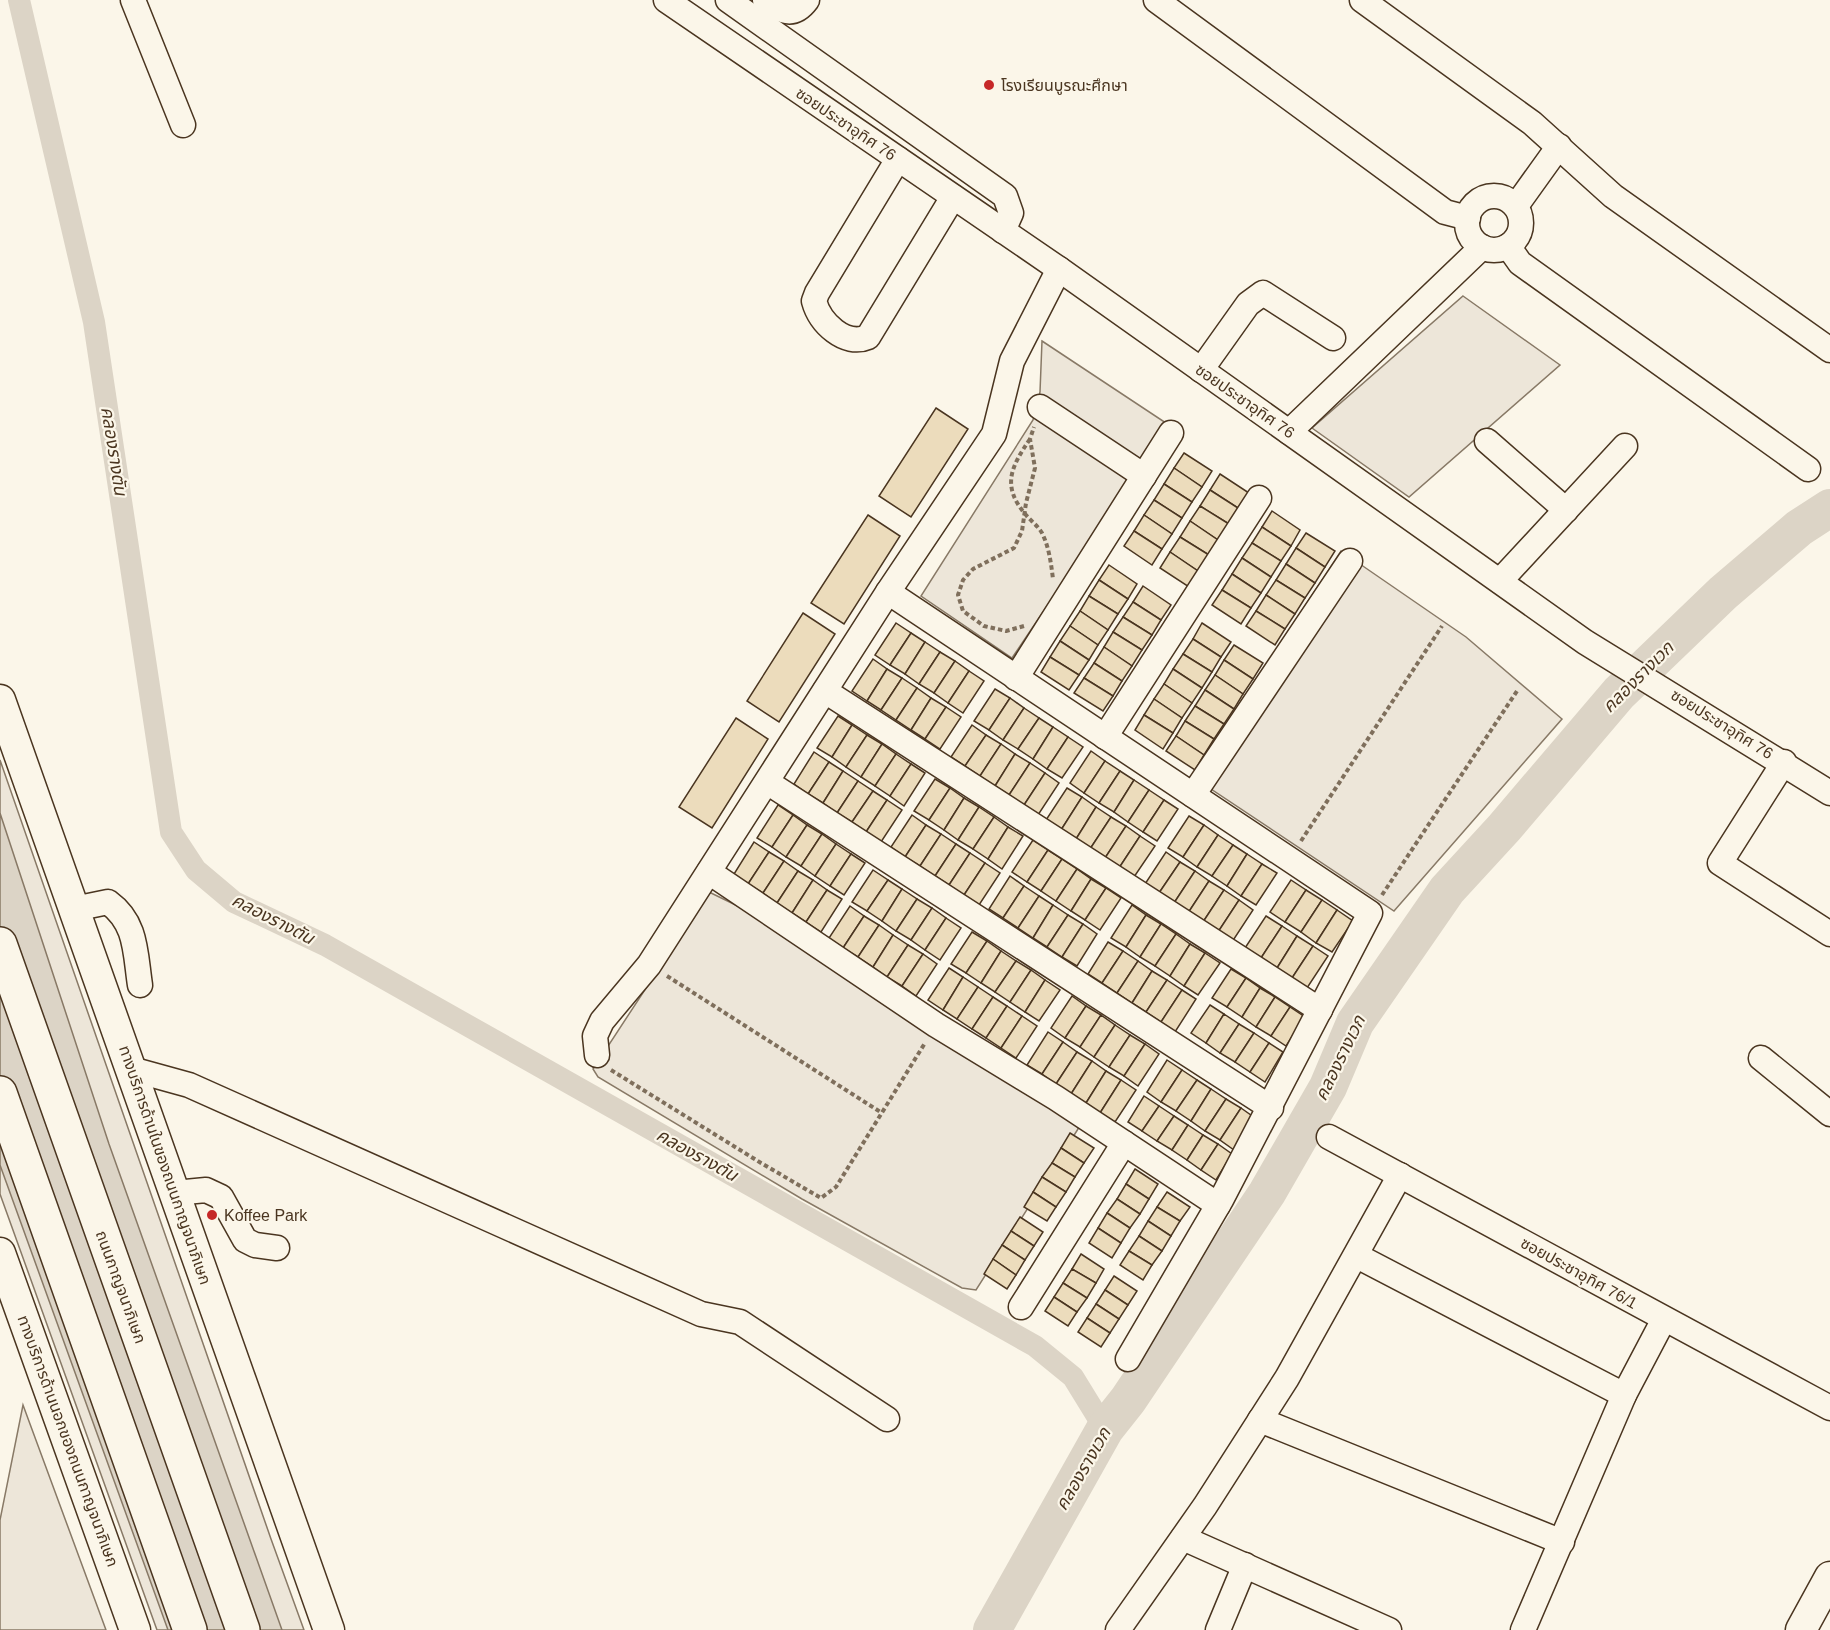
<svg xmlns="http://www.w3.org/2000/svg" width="1830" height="1630" font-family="Arial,'Noto Sans Thai',sans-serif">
<rect width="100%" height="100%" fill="#fbf6e9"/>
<g fill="#ede6d9" stroke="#887966" stroke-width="1.5">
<polygon points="1463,296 1560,365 1409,497 1312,428"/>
<polygon points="1042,341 1169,425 1012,658 921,596 1033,420 1040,392"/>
<polygon points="1341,551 1466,637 1562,719 1394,911 1193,777"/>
<polygon points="0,760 271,1539 304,1630 157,1630 0,1194"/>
<polygon points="709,892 748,911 1076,1116 1078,1129 976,1290 962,1288 802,1199 598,1077 593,1069"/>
<polygon points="23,1405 106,1630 0,1630 0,1520"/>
</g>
<polygon fill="#dcd4c6" stroke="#887966" stroke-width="1.5" points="0,813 109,1144 282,1630 168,1630 0,1165"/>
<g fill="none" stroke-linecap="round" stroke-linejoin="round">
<polyline stroke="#dcd4c6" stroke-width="22" points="19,0 94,322 171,832 196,870 234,902 325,945 1035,1346 1073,1377 1105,1429"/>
<polyline stroke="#dcd4c6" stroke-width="38" points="992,1630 1105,1429 1128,1400 1267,1193 1328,1087 1355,1023 1447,890 1504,828 1619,693 1723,593 1799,528 1830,508"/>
</g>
<g fill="#ecdcbc" stroke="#4a3520" stroke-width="1.5">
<polygon points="936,408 968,429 911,517 879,496"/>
<polygon points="1184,453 1212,471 1202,487 1174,468"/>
<polygon points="1174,468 1202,487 1192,502 1164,484"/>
<polygon points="1220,474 1249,493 1238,508 1210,490"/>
<polygon points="1164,484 1192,502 1182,518 1154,500"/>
<polygon points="1210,490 1238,508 1229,524 1200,506"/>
<polygon points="1154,500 1182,518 1172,534 1144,515"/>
<polygon points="1200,506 1229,524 1218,540 1190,521"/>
<polygon points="1272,511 1300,530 1291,546 1262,527"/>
<polygon points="868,515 900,536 844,624 811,603"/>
<polygon points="1144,515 1172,534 1162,549 1134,531"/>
<polygon points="1190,521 1218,540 1209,555 1180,537"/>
<polygon points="1262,527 1291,546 1281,561 1252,543"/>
<polygon points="1134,531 1162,549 1152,565 1124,546"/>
<polygon points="1306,533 1335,551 1325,567 1296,548"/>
<polygon points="1180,537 1209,555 1198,571 1170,552"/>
<polygon points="1252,543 1281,561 1271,577 1242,558"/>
<polygon points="1296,548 1325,567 1315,583 1286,564"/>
<polygon points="1170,552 1198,571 1189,587 1160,568"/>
<polygon points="1242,558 1271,577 1261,593 1232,574"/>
<polygon points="1286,564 1315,583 1305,598 1276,580"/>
<polygon points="1109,565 1137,584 1128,599 1099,580"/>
<polygon points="1232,574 1261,593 1251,608 1222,590"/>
<polygon points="1099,580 1128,599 1118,614 1089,596"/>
<polygon points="1276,580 1305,598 1295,614 1266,595"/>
<polygon points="1143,586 1171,605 1161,620 1133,602"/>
<polygon points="1222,590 1251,608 1241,624 1212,605"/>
<polygon points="1266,595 1295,614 1285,629 1256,611"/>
<polygon points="1089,596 1118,614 1108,630 1080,611"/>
<polygon points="1133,602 1161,620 1152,635 1123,617"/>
<polygon points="1080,611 1108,630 1098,645 1070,626"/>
<polygon points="1256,611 1285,629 1275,645 1246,626"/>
<polygon points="803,613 835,634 779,722 747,701"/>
<polygon points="1123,617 1152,635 1142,650 1113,632"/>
<polygon points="896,623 911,633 890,665 875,655"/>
<polygon points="1202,623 1231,642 1221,657 1193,639"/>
<polygon points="1070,626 1098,645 1089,660 1060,641"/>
<polygon points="1113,632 1142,650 1132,666 1104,647"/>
<polygon points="911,633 925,642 905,674 890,665"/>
<polygon points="1193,639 1221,657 1212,672 1183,654"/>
<polygon points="1060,641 1089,660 1079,675 1050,657"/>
<polygon points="925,642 940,652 919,684 905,674"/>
<polygon points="1234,645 1263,663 1253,679 1224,660"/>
<polygon points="1104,647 1132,666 1122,681 1094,663"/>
<polygon points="940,652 955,661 934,693 919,684"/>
<polygon points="1183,654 1212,672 1202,688 1173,669"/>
<polygon points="1050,657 1079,675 1069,690 1041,672"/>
<polygon points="873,659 887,669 867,701 852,691"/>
<polygon points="1224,660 1253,679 1243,694 1215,675"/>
<polygon points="955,661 969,671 948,703 934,693"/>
<polygon points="1094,663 1122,681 1113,696 1084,678"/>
<polygon points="887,669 902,678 881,710 867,701"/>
<polygon points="1173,669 1202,688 1192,703 1164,684"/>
<polygon points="969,671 984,681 963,713 948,703"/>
<polygon points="1215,675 1243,694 1234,709 1205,690"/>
<polygon points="902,678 917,688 896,720 881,710"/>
<polygon points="1084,678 1113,696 1103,711 1074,693"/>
<polygon points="1164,684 1192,703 1182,718 1154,699"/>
<polygon points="917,688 931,698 911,730 896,720"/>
<polygon points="995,689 1010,698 989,730 974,721"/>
<polygon points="1205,690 1234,709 1224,724 1195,706"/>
<polygon points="931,698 946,707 925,739 911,730"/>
<polygon points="1010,698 1024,708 1003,740 989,730"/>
<polygon points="1154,699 1182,718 1173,733 1144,715"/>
<polygon points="1195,706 1224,724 1214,739 1185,721"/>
<polygon points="946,707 961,717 940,749 925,739"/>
<polygon points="1024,708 1039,718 1018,749 1003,740"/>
<polygon points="1144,715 1173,733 1163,749 1135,730"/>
<polygon points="838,716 852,725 832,757 817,748"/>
<polygon points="736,718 768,739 712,828 679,807"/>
<polygon points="1039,718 1053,727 1033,759 1018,749"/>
<polygon points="1185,721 1214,739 1204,755 1176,736"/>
<polygon points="852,725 867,735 846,767 832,757"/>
<polygon points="972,725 986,735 965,766 951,757"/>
<polygon points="1053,727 1068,737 1047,769 1033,759"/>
<polygon points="867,735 882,744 861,777 846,767"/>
<polygon points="986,735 1001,744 980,776 965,766"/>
<polygon points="1176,736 1204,755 1195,770 1166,751"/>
<polygon points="1068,737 1083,747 1062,778 1047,769"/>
<polygon points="882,744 896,754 875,786 861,777"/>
<polygon points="1001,744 1015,754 995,786 980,776"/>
<polygon points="1091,751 1105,761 1084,793 1070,783"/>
<polygon points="814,752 829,762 808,794 794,784"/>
<polygon points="896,754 911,764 890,796 875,786"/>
<polygon points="1015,754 1030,763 1009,795 995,786"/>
<polygon points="1105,761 1120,771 1099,803 1084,793"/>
<polygon points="829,762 843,771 823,803 808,794"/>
<polygon points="1030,763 1045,773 1024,805 1009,795"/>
<polygon points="911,764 925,773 904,806 890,796"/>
<polygon points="843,771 858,781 837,813 823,803"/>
<polygon points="1120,771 1134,780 1114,812 1099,803"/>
<polygon points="1045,773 1059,783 1038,815 1024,805"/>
<polygon points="935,779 950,788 929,820 914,811"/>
<polygon points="1134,780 1149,790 1128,822 1114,812"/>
<polygon points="858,781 873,791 852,822 837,813"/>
<polygon points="950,788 964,798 944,830 929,820"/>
<polygon points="1067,788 1082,797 1061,830 1046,820"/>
<polygon points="1149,790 1164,800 1143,832 1128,822"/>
<polygon points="873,791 887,800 866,832 852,822"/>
<polygon points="1082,797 1096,807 1076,839 1061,830"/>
<polygon points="964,798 979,807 958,840 944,830"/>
<polygon points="887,800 902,810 881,842 866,832"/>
<polygon points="1164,800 1178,809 1157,841 1143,832"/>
<polygon points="778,805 793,815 772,847 757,838"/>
<polygon points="979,807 994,817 973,849 958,840"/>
<polygon points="1096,807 1111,817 1090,849 1076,839"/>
<polygon points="793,815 807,825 786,857 772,847"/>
<polygon points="912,815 926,825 905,857 891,847"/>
<polygon points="1189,816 1204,825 1183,857 1168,848"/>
<polygon points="994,817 1008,827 988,859 973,849"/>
<polygon points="1111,817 1126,826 1105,858 1090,849"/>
<polygon points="807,825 822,834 801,866 786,857"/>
<polygon points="926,825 941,834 920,866 905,857"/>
<polygon points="1204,825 1218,835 1197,867 1183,857"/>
<polygon points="1126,826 1140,836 1119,868 1105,858"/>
<polygon points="1008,827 1023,836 1002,869 988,859"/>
<polygon points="822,834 836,844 815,876 801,866"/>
<polygon points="941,834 956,844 935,876 920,866"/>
<polygon points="1218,835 1233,845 1212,876 1197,867"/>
<polygon points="1140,836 1155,846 1134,877 1119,868"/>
<polygon points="1033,840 1048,850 1027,882 1012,872"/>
<polygon points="754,842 769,852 748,884 734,874"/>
<polygon points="836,844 851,854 830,886 815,876"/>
<polygon points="956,844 970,853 949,885 935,876"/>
<polygon points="1233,845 1247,854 1227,886 1212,876"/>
<polygon points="1048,850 1062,859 1041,891 1027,882"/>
<polygon points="769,852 784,861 763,893 748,884"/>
<polygon points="1166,852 1180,862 1159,893 1145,884"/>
<polygon points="970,853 985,863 964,895 949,885"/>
<polygon points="851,854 865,863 844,895 830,886"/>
<polygon points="1247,854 1262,864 1241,896 1227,886"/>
<polygon points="1062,859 1077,869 1056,901 1041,891"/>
<polygon points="784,861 798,871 777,903 763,893"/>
<polygon points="1180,862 1195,871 1174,903 1159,893"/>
<polygon points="985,863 1000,873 979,905 964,895"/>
<polygon points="1262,864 1277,873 1256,905 1241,896"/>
<polygon points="1077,869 1091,879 1071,911 1056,901"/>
<polygon points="873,870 888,880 867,911 852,902"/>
<polygon points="798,871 813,880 792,913 777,903"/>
<polygon points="1195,871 1209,881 1188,913 1174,903"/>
<polygon points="1010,876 1024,886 1003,918 989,909"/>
<polygon points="1091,879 1106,888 1085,920 1071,911"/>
<polygon points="813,880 827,890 806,922 792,913"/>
<polygon points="888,880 902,889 882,921 867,911"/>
<polygon points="1291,880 1306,890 1285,922 1270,912"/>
<polygon points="1209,881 1224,890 1203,922 1188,913"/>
<polygon points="1024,886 1039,896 1018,928 1003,918"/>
<polygon points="1106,888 1121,898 1100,930 1085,920"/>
<polygon points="902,889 917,899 896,931 882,921"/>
<polygon points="827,890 842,899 821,932 806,922"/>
<polygon points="1224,890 1239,900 1218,932 1203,922"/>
<polygon points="1306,890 1322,900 1301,932 1285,922"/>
<polygon points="1039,896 1053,905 1033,938 1018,928"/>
<polygon points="917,899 932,908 911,940 896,931"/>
<polygon points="1239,900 1253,910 1232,942 1218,932"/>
<polygon points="1322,900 1337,910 1316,943 1301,932"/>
<polygon points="1053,905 1068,915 1047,947 1033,938"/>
<polygon points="1132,905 1146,915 1126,947 1111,938"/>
<polygon points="850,906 864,916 843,948 829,938"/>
<polygon points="932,908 946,918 925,950 911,940"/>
<polygon points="1337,910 1353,921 1332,952 1316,943"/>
<polygon points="1068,915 1083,924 1062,957 1047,947"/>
<polygon points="1146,915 1161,924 1140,957 1126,947"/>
<polygon points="864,916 879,925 858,957 843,948"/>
<polygon points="1266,916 1282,926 1261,958 1245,948"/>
<polygon points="946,918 961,928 940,960 925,950"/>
<polygon points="1083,924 1097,934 1077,966 1062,957"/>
<polygon points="1161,924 1176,934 1155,966 1140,957"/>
<polygon points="879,925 893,935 873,967 858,957"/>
<polygon points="1282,926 1297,936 1277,968 1261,958"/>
<polygon points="972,932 987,941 966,973 951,964"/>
<polygon points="1176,934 1190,944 1170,976 1155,966"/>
<polygon points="893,935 908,945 887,977 873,967"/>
<polygon points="1297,936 1313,946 1292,978 1277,968"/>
<polygon points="987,941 1001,951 981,983 966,973"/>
<polygon points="1108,942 1123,951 1102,983 1088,974"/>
<polygon points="1190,944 1205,953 1184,986 1170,976"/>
<polygon points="908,945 923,954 902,986 887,977"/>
<polygon points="1313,946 1328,956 1307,988 1292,978"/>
<polygon points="1001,951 1016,961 995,992 981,983"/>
<polygon points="1123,951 1138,961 1117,993 1102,983"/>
<polygon points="1205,953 1220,963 1198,995 1184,986"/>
<polygon points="923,954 937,964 916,996 902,986"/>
<polygon points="1016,961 1031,970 1010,1002 995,992"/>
<polygon points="1138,961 1152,971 1132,1003 1117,993"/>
<polygon points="949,968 963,977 943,1010 928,1000"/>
<polygon points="1231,969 1246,978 1227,1007 1212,998"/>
<polygon points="1031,970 1045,980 1025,1012 1010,1002"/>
<polygon points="1152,971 1167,980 1146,1012 1132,1003"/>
<polygon points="963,977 978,987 957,1019 943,1010"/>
<polygon points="1246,978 1260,988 1242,1017 1227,1007"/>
<polygon points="1045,980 1060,990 1039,1021 1025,1012"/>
<polygon points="1167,980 1182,990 1161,1022 1146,1012"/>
<polygon points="978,987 993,997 972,1029 957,1019"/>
<polygon points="1260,988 1275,997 1256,1027 1242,1017"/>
<polygon points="1182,990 1196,999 1175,1032 1161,1022"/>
<polygon points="1072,996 1086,1006 1065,1038 1051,1028"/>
<polygon points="993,997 1007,1006 986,1038 972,1029"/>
<polygon points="1275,997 1290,1007 1271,1036 1256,1027"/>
<polygon points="1210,1005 1224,1014 1206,1043 1191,1033"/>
<polygon points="1007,1006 1022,1016 1001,1048 986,1038"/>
<polygon points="1086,1006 1101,1015 1080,1047 1065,1038"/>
<polygon points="1290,1007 1305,1017 1286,1046 1271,1036"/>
<polygon points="1224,1014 1239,1024 1220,1053 1206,1043"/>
<polygon points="1101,1015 1115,1025 1094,1057 1080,1047"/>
<polygon points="1022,1016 1037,1026 1016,1058 1001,1048"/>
<polygon points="1239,1024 1254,1033 1235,1062 1220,1053"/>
<polygon points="1115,1025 1130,1035 1109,1067 1094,1057"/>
<polygon points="1048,1032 1063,1042 1042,1074 1027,1065"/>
<polygon points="1254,1033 1269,1043 1250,1072 1235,1062"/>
<polygon points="1130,1035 1145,1044 1124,1076 1109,1067"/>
<polygon points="1063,1042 1077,1052 1056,1084 1042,1074"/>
<polygon points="1269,1043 1283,1052 1265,1082 1250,1072"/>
<polygon points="1145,1044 1159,1054 1138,1086 1124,1076"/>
<polygon points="1077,1052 1092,1061 1071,1094 1056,1084"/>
<polygon points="1167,1060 1182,1070 1161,1102 1147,1092"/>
<polygon points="1092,1061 1106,1071 1086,1103 1071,1094"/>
<polygon points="1182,1070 1197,1080 1176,1111 1161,1102"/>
<polygon points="1106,1071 1121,1080 1100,1113 1086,1103"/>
<polygon points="1121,1080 1136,1090 1115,1122 1100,1113"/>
<polygon points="1197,1080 1211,1089 1191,1121 1176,1111"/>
<polygon points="1211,1089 1226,1099 1205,1131 1191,1121"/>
<polygon points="1144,1096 1159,1106 1142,1131 1128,1122"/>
<polygon points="1226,1099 1241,1108 1220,1140 1205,1131"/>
<polygon points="1159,1106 1174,1116 1157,1141 1142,1131"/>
<polygon points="1241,1108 1255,1118 1234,1150 1220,1140"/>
<polygon points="1174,1116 1188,1125 1172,1150 1157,1141"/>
<polygon points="1188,1125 1203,1135 1187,1160 1172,1150"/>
<polygon points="1070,1133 1094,1148 1084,1163 1061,1148"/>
<polygon points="1203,1135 1218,1144 1201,1170 1187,1160"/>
<polygon points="1218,1144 1232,1154 1216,1180 1201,1170"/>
<polygon points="1061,1148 1084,1163 1075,1177 1052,1163"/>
<polygon points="1052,1163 1075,1177 1066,1192 1042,1177"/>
<polygon points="1135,1169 1158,1184 1149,1199 1126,1184"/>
<polygon points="1042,1177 1066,1192 1056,1207 1033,1192"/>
<polygon points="1126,1184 1149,1199 1140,1214 1117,1199"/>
<polygon points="1033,1192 1056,1207 1047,1221 1024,1207"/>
<polygon points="1167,1192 1190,1207 1180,1221 1157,1207"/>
<polygon points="1117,1199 1140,1214 1130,1228 1107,1213"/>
<polygon points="1157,1207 1180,1221 1171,1236 1148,1221"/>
<polygon points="1107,1213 1130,1228 1121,1243 1098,1228"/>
<polygon points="1020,1217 1043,1232 1034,1246 1011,1231"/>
<polygon points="1148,1221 1171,1236 1162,1251 1139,1236"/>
<polygon points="1098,1228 1121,1243 1112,1258 1089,1243"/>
<polygon points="1011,1231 1034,1246 1025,1260 1002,1245"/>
<polygon points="1139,1236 1162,1251 1152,1265 1129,1251"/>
<polygon points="1002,1245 1025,1260 1016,1275 993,1259"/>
<polygon points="1129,1251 1152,1265 1143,1280 1120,1265"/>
<polygon points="1081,1254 1104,1269 1096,1283 1072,1269"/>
<polygon points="993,1259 1016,1275 1007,1289 984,1274"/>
<polygon points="1072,1269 1096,1283 1087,1298 1063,1283"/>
<polygon points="1114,1276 1137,1291 1128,1305 1105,1290"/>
<polygon points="1063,1283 1087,1298 1077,1312 1054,1297"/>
<polygon points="1105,1290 1128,1305 1119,1319 1096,1304"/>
<polygon points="1054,1297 1077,1312 1068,1326 1045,1311"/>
<polygon points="1096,1304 1119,1319 1110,1333 1087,1318"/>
<polygon points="1087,1318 1110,1333 1101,1347 1078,1332"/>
</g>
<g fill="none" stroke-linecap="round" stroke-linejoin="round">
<defs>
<g id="minor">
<polyline points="133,0 183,125"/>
<polyline points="666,0 1059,269 1585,642 1830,793"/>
<polyline points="728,0 1005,196 1011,213 1003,231"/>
<path d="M765,0C781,11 793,19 807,0"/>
<polyline points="1156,0 1445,212 1468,218"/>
<polyline points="1362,0 1532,123 1613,196 1830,350"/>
<path d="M898,159L817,293L814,301C820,323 845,347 868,337L953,197"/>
<circle cx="1494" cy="223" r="27"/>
<polyline points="1516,206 1559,146"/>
<polyline points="1508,246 1520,263 1808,469"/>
<polyline points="1201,370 1248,304 1263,293 1333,338"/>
<polyline points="1040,407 1144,476"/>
<polyline points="1289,432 1482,247"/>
<polyline points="1487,441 1566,510"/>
<polyline points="1500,581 1625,446"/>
<polyline points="888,592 1370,913 1221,1200 1128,1359"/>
<polyline points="1016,678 1171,433"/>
<polyline points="825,691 1320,1010"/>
<polyline points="1105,737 1259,498"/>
<polyline points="1784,762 1720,863 1830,934"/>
<polyline points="767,782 1271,1108"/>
<polyline points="1193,795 1350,561"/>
<polyline points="709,872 936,1025 1056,1098 1218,1205"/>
<path d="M74,909L108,902C137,923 135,952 140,985"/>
<polyline points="597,1055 595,1036 602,1021 649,965 888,592 994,434 1012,361 1059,269"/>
<polyline points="1761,1058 1830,1114"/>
<polyline points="131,1069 189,1085 701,1314 740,1322 887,1419"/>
<polyline points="1329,1137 1830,1408"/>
<polyline points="175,1193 206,1190 221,1197 245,1240 255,1245 277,1248"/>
<polyline points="1357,1256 1624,1395"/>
<polyline points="1021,1307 1124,1143"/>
<polyline points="1260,1420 1562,1542"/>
<polyline points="1183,1538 1389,1630"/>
<polyline points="1118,1630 1205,1506 1287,1378 1400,1175"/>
<polyline points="1218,1630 1245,1565"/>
<polyline points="1523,1630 1624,1395 1664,1319"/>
</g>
<g id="major">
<polyline points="0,700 329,1630"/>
<polyline points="0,1253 135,1630"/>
<polyline points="1801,1630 1830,1577"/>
</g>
<g id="highway">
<polyline points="0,944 243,1630"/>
<polyline points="0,1093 190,1630"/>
</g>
</defs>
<use href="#minor" stroke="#4a3520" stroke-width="27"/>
<use href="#major" stroke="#4a3520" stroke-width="33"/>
<use href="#highway" stroke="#4a3520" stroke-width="36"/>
<g stroke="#7f6f5c" stroke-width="4" stroke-dasharray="4.5 3" stroke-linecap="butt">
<path d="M1030,439C1011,467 1001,486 1026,515C1031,521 1038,526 1042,533C1049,547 1051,563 1053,579"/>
<polyline points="1024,626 1006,631 984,626 963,611 958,595 963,580 973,569 1014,548 1022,531 1026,503 1035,468 1030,439 1034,427"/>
<polyline points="1301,841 1442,626"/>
<polyline points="1382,895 1517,691"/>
<polyline points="667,976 882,1113"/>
<polyline points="611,1070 761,1163 821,1198 836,1187 925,1043"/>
</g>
<use href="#minor" stroke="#fbf6e9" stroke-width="24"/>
<use href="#major" stroke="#fbf6e9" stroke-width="30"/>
<use href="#highway" stroke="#fbf6e9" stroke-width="33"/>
</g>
<g fill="#c62828" stroke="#fbf6e9" stroke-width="2">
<circle cx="989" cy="85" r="6"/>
<circle cx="212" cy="1215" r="6"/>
</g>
<g text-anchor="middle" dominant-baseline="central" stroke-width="4.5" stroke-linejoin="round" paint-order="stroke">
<g font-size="16" fill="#4a3520" stroke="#fbf6e9" text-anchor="start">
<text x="1001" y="85">โรงเรียนบูรณะศึกษา</text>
<text x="224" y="1215">Koffee Park</text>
</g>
<g font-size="16" fill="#4a3520" stroke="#fbf6e9">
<text transform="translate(846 124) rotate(34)">ซอยประชาอุทิศ 76</text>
<text transform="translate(1245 401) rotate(35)">ซอยประชาอุทิศ 76</text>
<text transform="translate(1722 724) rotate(32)">ซอยประชาอุทิศ 76</text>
<text transform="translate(165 1165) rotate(71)">ทางบริการด้านในของถนนกาญจนาภิเษก</text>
<text transform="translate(1579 1273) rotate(29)">ซอยประชาอุทิศ 76/1</text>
<text transform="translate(121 1287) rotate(70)">ถนนกาญจนาภิเษก</text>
<text transform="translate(68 1441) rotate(70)">ทางบริการด้านนอกของถนนกาญจนาภิเษก</text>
</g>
<g font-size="18" font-style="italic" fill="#4a3520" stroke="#fbf6e9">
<text transform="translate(114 451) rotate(81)">คลองรางตัน</text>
<text transform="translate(1638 677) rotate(-45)">คลองรางเวก</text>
<text transform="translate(273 919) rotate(27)">คลองรางตัน</text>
<text transform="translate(1340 1058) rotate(-64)">คลองรางเวก</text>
<text transform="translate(697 1155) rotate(29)">คลองรางตัน</text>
<text transform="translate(1083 1469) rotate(-60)">คลองรางเวก</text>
</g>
</g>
</svg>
